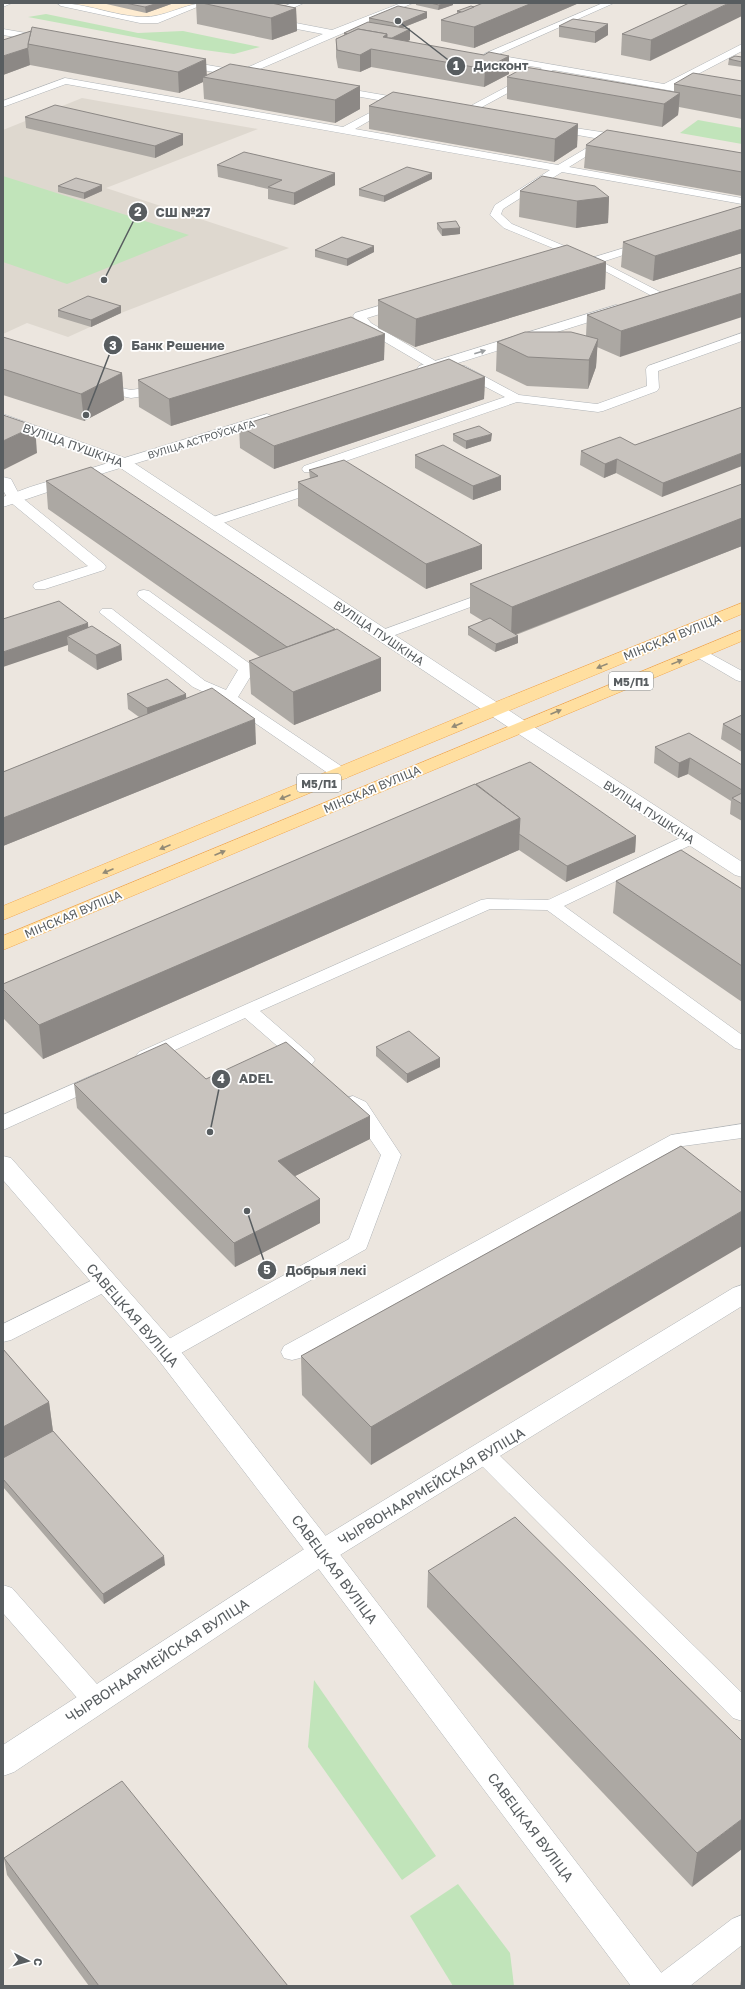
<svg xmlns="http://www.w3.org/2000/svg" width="745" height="1989" font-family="'Golos Text',sans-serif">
<rect width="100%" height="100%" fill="#ece6df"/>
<polygon fill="#feecd1" points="71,3 211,3 152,23"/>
<polygon fill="#ded8cf" points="82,98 258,129 106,188 289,248 121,313 68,337 27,323 3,334 3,130"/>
<g fill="#c1e4ba">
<polygon points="46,14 138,33 183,31 260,47 234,54 197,49 28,17"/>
<polygon points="698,120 742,128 742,144 680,133"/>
<polygon points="3,176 189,235 67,284 3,262"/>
<polygon points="314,1680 436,1856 402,1880 308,1747"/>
<polygon points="458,1884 510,1953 514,1986 453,1986 410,1916"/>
</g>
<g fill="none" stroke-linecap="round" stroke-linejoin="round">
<defs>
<g id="service">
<path d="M57,3C87,3 113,16 142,17C165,18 184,3 207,3L158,23H140L61,6Z"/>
<polygon points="292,3 304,3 270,18 332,30 401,3 413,3 232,81 226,81 224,79 226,77 323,34 260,22 256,19"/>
<polygon points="603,3 614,3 497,55 664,84 742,44 742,51 675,86 742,97 742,103 553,70 529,83 534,84 536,86 534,88 519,87 469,114 463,114 461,112 463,110 542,68 487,59 482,56 484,54"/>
<polygon points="65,78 343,127 392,101 395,102 397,104 395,106 355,129 558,165 607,136 612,139 611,141 569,167 742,198 742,204 562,172 503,209 501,214 512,224 586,255 588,257 586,259 582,260 504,228 490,215 495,205 550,170 66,84 3,107 3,101"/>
<polygon points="647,241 651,242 653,244 651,246 602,262 662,293 664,295 662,297 654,297 586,261 588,259"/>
<polygon points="402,299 408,303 406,306 367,318 371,323 439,363 441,366 439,369 431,369 363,329 353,316 355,313"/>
<polygon points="742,333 742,341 658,371 659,388 657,391 603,411 598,412 517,402 314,472 304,472 302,469 304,466 505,397 457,372 455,369 457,366 465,366 519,395 597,404 647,386 646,369 648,366"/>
<polygon points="98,383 131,390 164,385 170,389 164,393 131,398 94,390 92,387 94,384"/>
<polygon points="3,477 11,479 20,496 104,564 106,567 104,570 45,589 35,589 33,586 35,583 88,566 9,501 3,490"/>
<polygon points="323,481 328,482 330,485 328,488 217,525 207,525 205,522 207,519"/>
<polygon points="495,589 500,590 502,593 500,596 387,638 377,638 374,635 377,632"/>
<polygon points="144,590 149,591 253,666 255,669 238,697 347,770 349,774 347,778 341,779 335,778 223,701 193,687 99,612 102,609 112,609 205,681 226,690 238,670 139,597 137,594 139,591"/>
<polygon points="700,648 742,671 742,682 736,680 695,656 692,653 695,650"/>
<polygon points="691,833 697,834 700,838 697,842 564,906 742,1035 742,1050 735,1048 547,910 490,909 260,1011 312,1056 315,1060 312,1064 305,1066 298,1064 245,1018 153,1060 146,1062 139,1060 136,1056 139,1052 481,900 487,899 548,900"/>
<polygon points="98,1073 105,1074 108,1079 105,1084 3,1130 3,1115"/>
<polygon points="353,1096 366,1102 401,1155 366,1249 174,1357 166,1359 158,1357 155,1351 158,1345 349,1239 381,1155 352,1112 343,1103 346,1098"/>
<polygon points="742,1124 742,1138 683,1146 300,1358 292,1360 284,1358 281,1352 284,1346 671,1135"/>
<polygon points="105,1274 113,1276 116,1282 113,1288 11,1340 3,1342 3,1324"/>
<polygon points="484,1445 492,1448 742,1693 742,1721 733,1718 476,1460 472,1454 476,1448"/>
<polygon points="3,1585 12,1588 104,1692 108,1700 104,1708 95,1711 86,1708 3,1613"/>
<polygon points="742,1915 742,1945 690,1986 652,1986 657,1976 732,1919"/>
</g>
<g id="minor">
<polygon points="616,305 621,306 623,309 621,312 429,372 419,372 417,369 419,366"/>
<polygon points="267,414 272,416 275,419 272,422 107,472 3,507 3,497 30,487"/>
<polygon points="521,721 528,723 742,862 742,877 735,875 514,731 512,727 514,723"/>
<polygon points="742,1285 742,1306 332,1560 14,1772 3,1776 3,1745 312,1544 733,1288"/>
</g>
<polygon id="tertiary" points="3,1156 11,1158 175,1344 332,1544 663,1975 668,1986 631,1986 312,1560 157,1358 3,1180"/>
<g id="secondary">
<polygon points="3,3 12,3 3,7"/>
<polygon points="3,29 49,37 54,40 49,43 3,35"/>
<polygon points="178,60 248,72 253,75 248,78 174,65 173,63 174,61"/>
<polygon points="331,86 412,100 418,103 412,106 327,91 325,89"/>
<polygon points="548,124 628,136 634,140 628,144 544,129 542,127 544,125"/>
<polygon points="3,414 128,459 528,723 530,727 528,731 521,733 514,731 116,465 3,424"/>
</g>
<g id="primary">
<polygon points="742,603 742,614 3,920 3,906 486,706"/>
<polygon points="742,630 742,641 3,950 3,936"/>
</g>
</defs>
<use href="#service" stroke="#b0b4b7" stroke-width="1"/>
<use href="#minor" stroke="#b0b4b7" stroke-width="1"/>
<use href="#tertiary" stroke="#b0b4b7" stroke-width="1"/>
<use href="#secondary" stroke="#afb4b7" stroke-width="1"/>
<use href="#primary" stroke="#f3a950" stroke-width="1"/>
<use href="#service" fill="#fff" fill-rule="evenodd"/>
<use href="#minor" fill="#fff" fill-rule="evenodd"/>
<use href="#tertiary" fill="#fff" fill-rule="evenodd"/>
<use href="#secondary" fill="#fff" fill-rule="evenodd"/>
<use href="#primary" fill="#ffdfa0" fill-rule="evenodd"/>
</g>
<g fill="#aca8a3">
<polygon points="102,3 174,3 146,13"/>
<polygon points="196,3 281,3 277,4 296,8 297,31 272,40 197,24"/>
<polygon points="416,3 453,3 453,5 438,10 416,5"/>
<polygon points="483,3 579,3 474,48 441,41 441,20 457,14 457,11 474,7"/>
<polygon points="689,3 650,61 621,55 622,34"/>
<polygon points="427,12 427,18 402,28 410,40 407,41 509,74 484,87 371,67 360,72 338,68 336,57 336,39 344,35 344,33 369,22 369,18"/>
<polygon points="608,24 608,35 595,43 559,37 559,26"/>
<polygon points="31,31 207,75 360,86 360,109 335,123 204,99 203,82 179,93 30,65 3,75"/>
<polygon points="742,57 742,67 728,65 729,59"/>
<polygon points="507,77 674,92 674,84 742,81 742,119 679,107 678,115 662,127 507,99"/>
<polygon points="369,106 578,124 577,147 554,162 369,129"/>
<polygon points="25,117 183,134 183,145 155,158 26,128"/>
<polygon points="586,145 742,153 742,196 584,168"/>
<polygon points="217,165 335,185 294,205 268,199 268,189 218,177"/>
<polygon points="432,179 384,202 359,196 359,189"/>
<polygon points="102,185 102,191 84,199 58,192 58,186"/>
<polygon points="520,191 609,197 608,223 576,228 519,217"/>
<polygon points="742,206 742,253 653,281 621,267 623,242"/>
<polygon points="437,223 460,228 460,234 442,236 437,229"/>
<polygon points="315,250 374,252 347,266 315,257"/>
<polygon points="606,262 605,289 415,347 378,328 378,300"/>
<polygon points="742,267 620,357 597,347 596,367 588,389 527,386 496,371 497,342 586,336 587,315"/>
<polygon points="121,306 121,313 91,327 58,317 58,310"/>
<polygon points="3,337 122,373 124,400 84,421 3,395"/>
<polygon points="384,360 171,426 139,407 138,380"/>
<polygon points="485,377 484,399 274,469 240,448 239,426"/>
<polygon points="742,407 662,497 616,473 604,478 580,465 581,451 635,445"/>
<polygon points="453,434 491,441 466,449 453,441"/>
<polygon points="415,455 501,476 501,490 473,500 415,468"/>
<polygon points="309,470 482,545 482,569 426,589 298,506 298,482 310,479"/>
<polygon points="46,481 335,630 381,658 381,691 294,725 251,694 249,661 260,657 48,509"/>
<polygon points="742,484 742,546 516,635 518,643 495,652 468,635 468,627 483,621 470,613 470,584"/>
<polygon points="3,619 88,628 122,660 97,670 68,651 68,645"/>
<polygon points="127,694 186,694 186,698 256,744 3,846 3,772 139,717 128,709"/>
<polygon points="742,715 742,752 721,739 723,724"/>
<polygon points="655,747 742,765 742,821 730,814 731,801 688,774 678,778 654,763"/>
<polygon points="475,784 636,836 635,852 566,882 519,850 43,1059 4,1019 3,984"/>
<polygon points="616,881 742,889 742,1002 613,913"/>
<polygon points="376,1047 440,1058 440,1067 407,1083 376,1056"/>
<polygon points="206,1079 370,1116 370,1139 295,1176 320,1199 320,1223 235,1267 77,1108 74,1084"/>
<polygon points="681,1146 371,1465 302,1395 301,1356"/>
<polygon points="3,1349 49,1402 53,1431 165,1565 104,1604 3,1487"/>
<polygon points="428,1571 742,1741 692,1887 427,1607"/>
<polygon points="4,1858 288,1986 89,1986 7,1875"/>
<polygon points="742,1974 742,1986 740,1986"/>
</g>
<g fill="#8c8885">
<polygon points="158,3 174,3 146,13 145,7"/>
<polygon points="443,3 453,3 453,5 438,10 439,5"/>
<polygon points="532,3 579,3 474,48 474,27"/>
<polygon points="729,3 742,3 742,16 650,61 651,40"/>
<polygon points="296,8 297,31 272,40 271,18"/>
<polygon points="427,12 427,18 399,29 399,24"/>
<polygon points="608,24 608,35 595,43 595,32"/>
<polygon points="410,29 410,40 387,52 383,37 387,34"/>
<polygon points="28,48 30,65 3,75 3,56"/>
<polygon points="371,49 371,67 360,72 360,55"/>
<polygon points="509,56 509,74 484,87 485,69"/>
<polygon points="206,59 207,78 203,77 203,82 179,93 178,72"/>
<polygon points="360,86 360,109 335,123 335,100"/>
<polygon points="680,93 678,115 662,127 664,104"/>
<polygon points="578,124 577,147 554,162 555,139"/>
<polygon points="183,134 183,145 155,158 155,146"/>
<polygon points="335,173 335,185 294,205 294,193"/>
<polygon points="432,173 432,179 384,202 384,196"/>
<polygon points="102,185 102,191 84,199 84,193"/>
<polygon points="609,197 608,223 576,228 577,201"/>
<polygon points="460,228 460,234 442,236 442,229"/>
<polygon points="742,229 742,253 653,281 655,256"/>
<polygon points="374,246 374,252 347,266 347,259"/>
<polygon points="606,262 605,289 415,347 416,319"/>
<polygon points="742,293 742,317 620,357 621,331"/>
<polygon points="121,306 121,313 91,327 91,320"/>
<polygon points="385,334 384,360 171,426 169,399"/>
<polygon points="598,339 596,367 588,389 589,360"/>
<polygon points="122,373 124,400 84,421 81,394"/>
<polygon points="485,377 484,399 274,469 274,446"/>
<polygon points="35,426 37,453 3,470 3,441"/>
<polygon points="492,434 491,441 466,449 466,441"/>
<polygon points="742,453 742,466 662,497 663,483"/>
<polygon points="617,459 616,473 604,478 605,464"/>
<polygon points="501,476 501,490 473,500 473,486"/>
<polygon points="742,518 742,546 511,636 512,607"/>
<polygon points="482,545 482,569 426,589 426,564"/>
<polygon points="88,623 89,638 67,636 68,645 3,667 3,652"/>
<polygon points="518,636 518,643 495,652 496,644"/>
<polygon points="121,645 122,660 97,670 96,655"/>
<polygon points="381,658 381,691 294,725 293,692"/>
<polygon points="186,694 187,709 148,724 147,708"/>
<polygon points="255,719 256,744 3,846 3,818"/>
<polygon points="690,758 688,774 678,778 679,763"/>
<polygon points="520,818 519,850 43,1059 39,1025"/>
<polygon points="636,836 635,852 566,882 567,866"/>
<polygon points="440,1058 440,1067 407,1083 407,1074"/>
<polygon points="370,1116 370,1139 279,1184 278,1161"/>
<polygon points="320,1199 320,1223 235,1267 234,1243"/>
<polygon points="742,1211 742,1246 371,1465 371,1427"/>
<polygon points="49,1402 54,1440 3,1468 3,1427"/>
<polygon points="164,1556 165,1565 104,1604 103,1594"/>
<polygon points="742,1819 742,1849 692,1887 697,1853"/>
</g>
<g fill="#c8c3be" stroke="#8c8885">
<polygon points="125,3 158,3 145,7"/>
<polygon points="202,3 271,3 296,8 271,18"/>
<polygon points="430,3 443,3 439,5"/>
<polygon points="483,3 532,3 474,27 441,20"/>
<polygon points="689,3 729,3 651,40 622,34"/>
<polygon points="398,6 427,12 399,24 369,18"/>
<polygon points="471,6 474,7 462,12 457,11"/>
<polygon points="573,19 608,24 595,32 559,26"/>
<polygon points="368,22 410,29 392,38 387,38 387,34 358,29 348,34 344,33"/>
<polygon points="32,27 206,59 178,72 28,44"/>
<polygon points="358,29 387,34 383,37 484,55 489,52 509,56 485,69 371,49 360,55 337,50 336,39"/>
<polygon points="31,31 28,44 28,48 3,56 3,40"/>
<polygon points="735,56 742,57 742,62 729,59"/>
<polygon points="230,64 360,86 335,100 203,77"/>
<polygon points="525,67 680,93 664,104 507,77"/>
<polygon points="693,73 742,81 742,96 674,84"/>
<polygon points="393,92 578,124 555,139 369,106"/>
<polygon points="55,105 183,134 155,146 25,117"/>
<polygon points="607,130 742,153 742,172 586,145"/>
<polygon points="244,152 335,173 294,193 268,187 282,180 217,165"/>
<polygon points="407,167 432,173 384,196 359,189"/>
<polygon points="542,176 595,186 609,197 577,201 520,191"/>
<polygon points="76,178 102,185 84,193 58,186"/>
<polygon points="742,206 742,229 655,256 623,242"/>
<polygon points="456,221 460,228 442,229 437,223"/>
<polygon points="342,237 374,246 347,259 315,250"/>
<polygon points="567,245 606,262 416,319 378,300"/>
<polygon points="742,267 742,293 621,331 587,315"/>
<polygon points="88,296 121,306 91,320 58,310"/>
<polygon points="351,317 385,334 169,399 138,380"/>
<polygon points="525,332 571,332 598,339 589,360 528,357 497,342"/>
<polygon points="3,337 122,373 81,394 3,369"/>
<polygon points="449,359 485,377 274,446 239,426"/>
<polygon points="742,407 742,453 663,483 617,459 605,464 581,451 620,437 635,445"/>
<polygon points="3,415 35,426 3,441"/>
<polygon points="479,426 492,434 466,441 453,434"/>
<polygon points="443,445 501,476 473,486 415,455"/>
<polygon points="344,460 482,545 426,564 298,482 318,476 309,470"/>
<polygon points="91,467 335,629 287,647 46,481"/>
<polygon points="742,484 742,518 512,607 470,584"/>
<polygon points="59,601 88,623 3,652 3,619"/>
<polygon points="490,618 518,636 496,644 468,627"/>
<polygon points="92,626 121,645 96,655 67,636"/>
<polygon points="337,629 381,658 293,692 249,661"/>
<polygon points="167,679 186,694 147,708 127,694"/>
<polygon points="212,688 255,719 3,818 3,772"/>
<polygon points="742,715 742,735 723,724"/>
<polygon points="689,733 742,765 742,790 690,758 679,763 655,747"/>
<polygon points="530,762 636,836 567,866 519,834 520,818 476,784"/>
<polygon points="475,784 520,818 39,1025 3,989 3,984"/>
<polygon points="742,793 742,804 732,798"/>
<polygon points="681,850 742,889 742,966 616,881"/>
<polygon points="409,1031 440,1058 407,1074 376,1047"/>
<polygon points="286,1042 370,1116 278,1161 320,1199 234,1243 74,1084 166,1043 206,1079"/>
<polygon points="681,1146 742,1193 742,1211 371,1427 301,1356"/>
<polygon points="3,1349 49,1402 3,1427"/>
<polygon points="53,1431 164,1556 103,1594 3,1479 3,1458"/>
<polygon points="515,1517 742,1741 742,1819 697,1853 428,1571"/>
<polygon points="122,1781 288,1986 99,1986 4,1858"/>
</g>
<defs><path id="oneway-solid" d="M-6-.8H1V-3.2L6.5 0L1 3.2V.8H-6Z"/></defs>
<use fill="#9b9ea0" href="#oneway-solid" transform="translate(480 352) rotate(-18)"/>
<g fill="#928a76">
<use href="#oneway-solid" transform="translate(677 662) rotate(-22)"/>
<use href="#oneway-solid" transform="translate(602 666) rotate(158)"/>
<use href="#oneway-solid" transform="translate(556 712) rotate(-23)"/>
<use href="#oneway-solid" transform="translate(457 725) rotate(157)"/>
<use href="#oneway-solid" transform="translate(285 797) rotate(157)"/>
<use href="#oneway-solid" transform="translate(165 847) rotate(157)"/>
<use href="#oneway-solid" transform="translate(220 853) rotate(-23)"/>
<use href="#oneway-solid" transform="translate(108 871) rotate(157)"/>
</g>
<g text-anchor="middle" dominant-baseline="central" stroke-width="3.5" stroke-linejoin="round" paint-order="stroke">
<g font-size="10" fill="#585d60" stroke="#fff">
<text transform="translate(201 439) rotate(-17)">ВУЛІЦА АСТРОЎСКАГА</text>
</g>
<g fill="#fff" stroke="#8a8e90" stroke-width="1">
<rect x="609" y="672" width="44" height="18" rx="3"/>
<rect x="297" y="774" width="44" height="18" rx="3"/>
</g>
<g font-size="11" font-weight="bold" fill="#585d60">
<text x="631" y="681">М5/П1</text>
<text x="319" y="783">М5/П1</text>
</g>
<g font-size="12" fill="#585d60" stroke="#fff">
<text transform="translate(73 445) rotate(20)">ВУЛІЦА ПУШКІНА</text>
<text transform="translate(379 633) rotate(34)">ВУЛІЦА ПУШКІНА</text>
<text transform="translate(672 637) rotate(-22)">МІНСКАЯ ВУЛІЦА</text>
<text transform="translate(372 789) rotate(-23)">МІНСКАЯ ВУЛІЦА</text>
<text transform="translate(649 812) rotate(33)">ВУЛІЦА ПУШКІНА</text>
<text transform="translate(73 914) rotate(-23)">МІНСКАЯ ВУЛІЦА</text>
</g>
<g font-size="14" fill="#585d60" stroke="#fff">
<text transform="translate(133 1315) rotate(49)">САВЕЦКАЯ ВУЛІЦА</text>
<text transform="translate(431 1486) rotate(-31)">ЧЫРВОНААРМЕЙСКАЯ ВУЛІЦА</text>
<text transform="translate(335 1569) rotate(53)">САВЕЦКАЯ ВУЛІЦА</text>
<text transform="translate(157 1660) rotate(-33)">ЧЫРВОНААРМЕЙСКАЯ ВУЛІЦА</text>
<text transform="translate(531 1827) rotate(53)">САВЕЦКАЯ ВУЛІЦА</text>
</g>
</g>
<path fill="none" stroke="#585d60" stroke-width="1.5" d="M398 21L456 66M104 280L138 212M86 415L113 345M210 1132L221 1079M247 1211L267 1270"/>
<g fill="#585d60" stroke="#fff" stroke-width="1.5">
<circle cx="398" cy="21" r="4"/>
<circle cx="104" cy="280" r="4"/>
<circle cx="86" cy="415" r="4"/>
<circle cx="210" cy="1132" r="4"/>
<circle cx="247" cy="1211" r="4"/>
<circle cx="456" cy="66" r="10"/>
<circle cx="138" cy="212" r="10"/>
<circle cx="113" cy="345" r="10"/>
<circle cx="221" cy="1079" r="10"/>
<circle cx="267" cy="1270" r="10"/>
</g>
<g font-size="12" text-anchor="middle" font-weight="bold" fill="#fff">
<text x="456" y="70">1</text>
<text x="138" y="216">2</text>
<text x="113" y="350">3</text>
<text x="221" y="1083">4</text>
<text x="267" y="1274">5</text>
</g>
<g font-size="13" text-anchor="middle" font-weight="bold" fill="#585d60" stroke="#fff" stroke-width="3.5" stroke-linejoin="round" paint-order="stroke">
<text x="501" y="70">Дисконт</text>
<text x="183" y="217">СШ №27</text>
<text x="178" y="350">Банк Решение</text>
<text x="256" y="1083">ADEL</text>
<text x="326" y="1275">Добрыя лекі</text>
</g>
<rect width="745" height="1989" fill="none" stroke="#585d60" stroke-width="8"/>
<g transform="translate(28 1961) rotate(96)" stroke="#ffffff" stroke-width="3" paint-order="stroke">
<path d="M0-3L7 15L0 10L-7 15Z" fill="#585d60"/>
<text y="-6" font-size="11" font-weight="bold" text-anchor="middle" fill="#585d60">С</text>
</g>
</svg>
